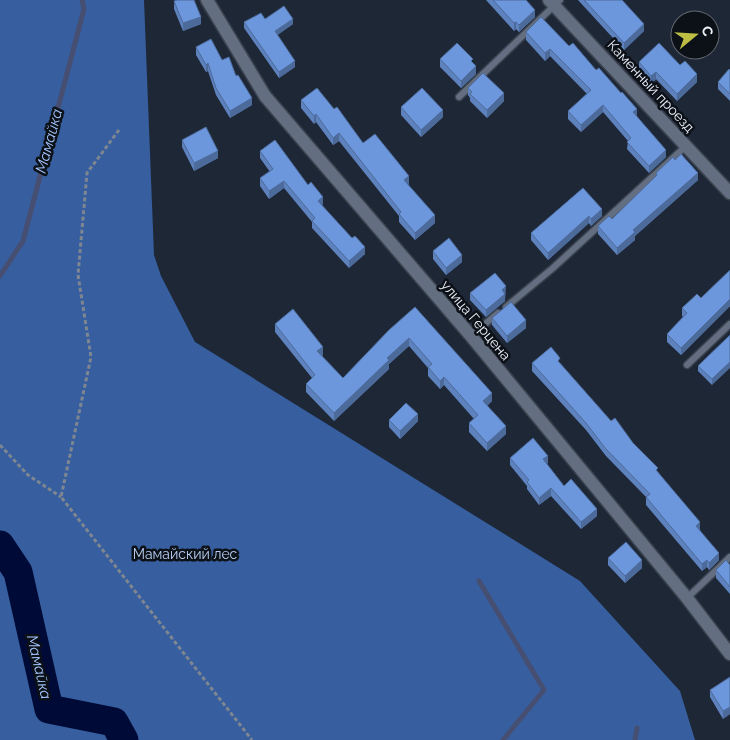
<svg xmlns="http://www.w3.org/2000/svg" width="730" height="740" font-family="Raleway,sans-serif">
<rect width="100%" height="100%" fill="#1e2736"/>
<polygon fill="#375e9e" points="0,0 144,0 154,255 161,276 195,342 580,581 680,691 695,740 0,740"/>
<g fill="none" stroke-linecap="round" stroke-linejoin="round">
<g stroke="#464f71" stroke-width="5">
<polyline points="0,276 23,241 84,9 82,0"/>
<polyline points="479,581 544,690 503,740"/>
<polyline points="635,740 637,728"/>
</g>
<polyline stroke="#000a36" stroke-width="29" points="0,545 18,572 49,709 114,722 124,740"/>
<defs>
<g id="service">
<polyline points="459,97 560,0"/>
<polyline points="506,307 553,268 686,146"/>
<polyline points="471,336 498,313"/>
<polyline points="687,365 730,324"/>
<polyline points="687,598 730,557"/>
</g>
<g id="minor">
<polyline points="207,0 265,96 471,336 687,598 730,654"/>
<polyline points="549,0 730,193"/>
</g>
</defs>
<use href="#service" stroke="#3a424e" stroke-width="9"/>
<use href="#minor" stroke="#3a424e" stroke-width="15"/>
<g stroke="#7e8692" stroke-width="3" stroke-dasharray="4 2.5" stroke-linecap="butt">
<polyline points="119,130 87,173 78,275 91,357 61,497 252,740"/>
<polyline points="0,445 28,475 61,497"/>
</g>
<use href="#service" stroke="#636e80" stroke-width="6"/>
<use href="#minor" stroke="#636e80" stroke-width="12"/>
</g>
<g fill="#5e82bd">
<polygon points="486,0 526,0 535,17 519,32 516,29 514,31"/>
<polygon points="578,0 622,0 644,31 624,50"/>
<polygon points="174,1 201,24 183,31 174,9"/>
<polygon points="541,17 637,116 666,157 649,173 627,149 628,141 603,112 581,132 568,119 568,111 587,94 550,56 545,61 526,40 526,32"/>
<polygon points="265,19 293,24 277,35 295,67 279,78 244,28 244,22"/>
<polygon points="196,47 222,60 236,76 252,105 230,118 216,95 208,71 206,72 196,55"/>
<polygon points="440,59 473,63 476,74 461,88 440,67"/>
<polygon points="639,62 680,65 697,82 677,101 656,79 651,84 639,70"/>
<polygon points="730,70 730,101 718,89 718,82"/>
<polygon points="468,88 504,101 487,118 470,101 470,98 468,95"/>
<polygon points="301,100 334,109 363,143 409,184 408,185 435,223 415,240 399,222 399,216 339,141 333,145 316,122 314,124 301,108"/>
<polygon points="401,107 443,117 421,137 401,115"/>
<polygon points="182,140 218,158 194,171 182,147"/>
<polygon points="260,151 308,185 323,204 322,205 365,254 349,268 312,228 312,222 284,188 269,199 260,186 260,178 270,172 260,158"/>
<polygon points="656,173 698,180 635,236 635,240 617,255 598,234 598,226 612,219 656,177"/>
<polygon points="583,188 602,216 591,226 589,223 548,260 531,240 531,233"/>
<polygon points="433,251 462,262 446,275 433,259"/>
<polygon points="730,270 730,306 681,355 667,342 667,334 683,317 682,316 682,308 701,298"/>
<polygon points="470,293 506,294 505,295 505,301 486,317 470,300"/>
<polygon points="415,307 492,401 487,406 506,434 487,451 469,432 469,423 474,419 444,385 440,389 428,376 428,368 409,346 389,364 389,369 334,421 306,392 306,384 312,378 275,332 275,324 323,355 322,356 343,378"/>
<polygon points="492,318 526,328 507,343 492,325"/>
<polygon points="730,335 712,385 698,371 698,366"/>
<polygon points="532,363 560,363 611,421 633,443 658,472 700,530 719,560 709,570 707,567 702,571 646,505 646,497 606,456 586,430 532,371"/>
<polygon points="389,420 418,421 400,439 389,427"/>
<polygon points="510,458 548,463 547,464 564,486 597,516 581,529 551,496 539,505 527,489 527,486 510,465"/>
<polygon points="608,558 642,568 625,583 608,565"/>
<polygon points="730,565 730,594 716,578 716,570"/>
<polygon points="730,678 730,714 723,719 710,697 710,690"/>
</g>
<g fill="#4c6a9a">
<polygon points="535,10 535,17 519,32 519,25"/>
<polygon points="201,17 201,24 183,31 183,23"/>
<polygon points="293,19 293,24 275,37 275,31"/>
<polygon points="516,22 516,29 514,31 514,23"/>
<polygon points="644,24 644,31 624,50 624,43"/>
<polygon points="550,49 550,56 545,61 545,53"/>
<polygon points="295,61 295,67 279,78 279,72"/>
<polygon points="208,63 208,71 206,72 206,65"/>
<polygon points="476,66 476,74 461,88 461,81"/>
<polygon points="656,72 656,79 651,84 651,76"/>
<polygon points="697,74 697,82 677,101 677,94"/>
<polygon points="504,93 504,101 487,118 487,110"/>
<polygon points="252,98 252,105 230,118 230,111"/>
<polygon points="603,105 603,112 581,132 581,125"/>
<polygon points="637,109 637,116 633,120 633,112"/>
<polygon points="443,110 443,117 421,137 421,130"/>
<polygon points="316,114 316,122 314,124 314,116"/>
<polygon points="339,133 339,141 333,145 333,138"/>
<polygon points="666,150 666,157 649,173 649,166"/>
<polygon points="218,151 218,158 194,171 194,163"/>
<polygon points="698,173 698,180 635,236 635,240 617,255 617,248 633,230"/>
<polygon points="409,176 409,184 404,188 404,180"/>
<polygon points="284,181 284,188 269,199 269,191"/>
<polygon points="323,197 323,204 318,208 318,201"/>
<polygon points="602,209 602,216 591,226 591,219"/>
<polygon points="435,215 435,223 415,240 415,233"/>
<polygon points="589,216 589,223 548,260 548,253"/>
<polygon points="365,247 365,254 349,268 349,261"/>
<polygon points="462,255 462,262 446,275 446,268"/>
<polygon points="506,286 505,301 486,317 486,310 502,290"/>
<polygon points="730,299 730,306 681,355 681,348"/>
<polygon points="526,320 526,328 507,343 507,336"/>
<polygon points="409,338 409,346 389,364 389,369 334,421 334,413 387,358"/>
<polygon points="323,347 323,355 317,359 317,351"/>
<polygon points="730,362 730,368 712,385 712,379"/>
<polygon points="444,377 444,385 440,389 440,381"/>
<polygon points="492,393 492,401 483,409 483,401"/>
<polygon points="418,414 418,421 400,439 400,431"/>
<polygon points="506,426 506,434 487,451 487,443"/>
<polygon points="548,456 548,463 543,467 543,459"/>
<polygon points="551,488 551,496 539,505 539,498"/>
<polygon points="597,509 597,516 581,529 581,522"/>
<polygon points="700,522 700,530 696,533 696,526"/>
<polygon points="719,553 719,560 709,570 709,563"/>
<polygon points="642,560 642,568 625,583 625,576"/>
<polygon points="707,560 707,567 702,571 702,564"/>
<polygon points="730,707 730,714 723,719 723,711"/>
</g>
<g fill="#6d97dc" stroke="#4c6a9a">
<polygon points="177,0 194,0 201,17 183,23 174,1"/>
<polygon points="493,0 526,0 535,10 519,25 516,22 514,23"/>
<polygon points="584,0 622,0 644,24 624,43"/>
<polygon points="284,6 293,19 275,31 295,61 279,72 244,22 261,13 265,19"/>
<polygon points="541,17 569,46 573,43 596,70 599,68 621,93 622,92 637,109 633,112 666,150 649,166 627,142 631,138 603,105 581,125 568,111 591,90 550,49 545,53 526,32"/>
<polygon points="211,39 222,60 229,57 236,76 238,75 252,98 230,111 216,88 208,63 206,65 196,47"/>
<polygon points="457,43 473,59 471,61 476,66 461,81 440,59"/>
<polygon points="659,43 680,65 685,61 697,74 677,94 656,72 651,76 639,62"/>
<polygon points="729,69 730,70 730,94 718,82"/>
<polygon points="483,73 504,93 487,110 470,94 472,92 468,88"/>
<polygon points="317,88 334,109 337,107 363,143 375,134 409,176 404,180 435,215 415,233 399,214 401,212 339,133 333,138 316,114 314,116 301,100"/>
<polygon points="422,88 443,110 421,130 401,107"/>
<polygon points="206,127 218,151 194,163 182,140"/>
<polygon points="275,140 308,185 311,182 323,197 318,201 352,238 355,236 365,247 349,261 312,221 315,218 284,181 269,191 260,178 273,169 260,151"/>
<polygon points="681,154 698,173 633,230 635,232 617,248 598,226 609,216 612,219 657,175 656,173 673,157 675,160"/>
<polygon points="583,188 602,209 591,219 589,216 548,253 531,233"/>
<polygon points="449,238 462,255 446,268 433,251"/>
<polygon points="730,270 730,299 681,348 667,334 687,313 682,308 697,294 701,298"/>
<polygon points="495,273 506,286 502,290 505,294 486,310 470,293"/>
<polygon points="511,302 526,320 507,336 492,318"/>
<polygon points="415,307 492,393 483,401 506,426 487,443 469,423 478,415 444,377 440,381 428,367 432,364 409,338 387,358 389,360 334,413 306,384 315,375 275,324 293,309 323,347 317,351 343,378 389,330"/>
<polygon points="730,335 730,362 712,379 698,366"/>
<polygon points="551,347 560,358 558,361 611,421 615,418 633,443 658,468 656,470 700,522 696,526 719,553 709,563 707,560 702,564 646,497 650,494 606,449 586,423 532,363"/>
<polygon points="406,403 418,414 400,431 389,420"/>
<polygon points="533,438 548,456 543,459 564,486 571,479 597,509 581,522 551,488 539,498 527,482 529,480 510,458"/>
<polygon points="626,542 642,560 625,576 608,558"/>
<polygon points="726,560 730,565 730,587 716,570"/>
<polygon points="730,677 730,707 723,711 710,690"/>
</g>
<g text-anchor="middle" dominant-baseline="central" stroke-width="5" stroke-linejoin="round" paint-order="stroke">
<g font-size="14" fill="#ebf1fb" stroke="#0c1017">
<text transform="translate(651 86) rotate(47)">Каменный проезд</text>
<text transform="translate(476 320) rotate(50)">улица Герцена</text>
</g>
<g font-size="14" fill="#b7cef2" stroke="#0c1017">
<text x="185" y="554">Мамайский лес</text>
</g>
<g font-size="15" font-style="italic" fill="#a2c4fa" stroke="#0c1017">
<text transform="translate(49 141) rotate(-75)">Мамайка</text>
<text transform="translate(39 667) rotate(77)">Мамайка</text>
</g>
</g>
<g transform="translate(695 35) rotate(72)"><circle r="24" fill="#0c1017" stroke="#656a72"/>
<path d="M0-4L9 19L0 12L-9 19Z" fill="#bdbf43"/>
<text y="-8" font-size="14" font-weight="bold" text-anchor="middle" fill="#ebf1fb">С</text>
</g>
</svg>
